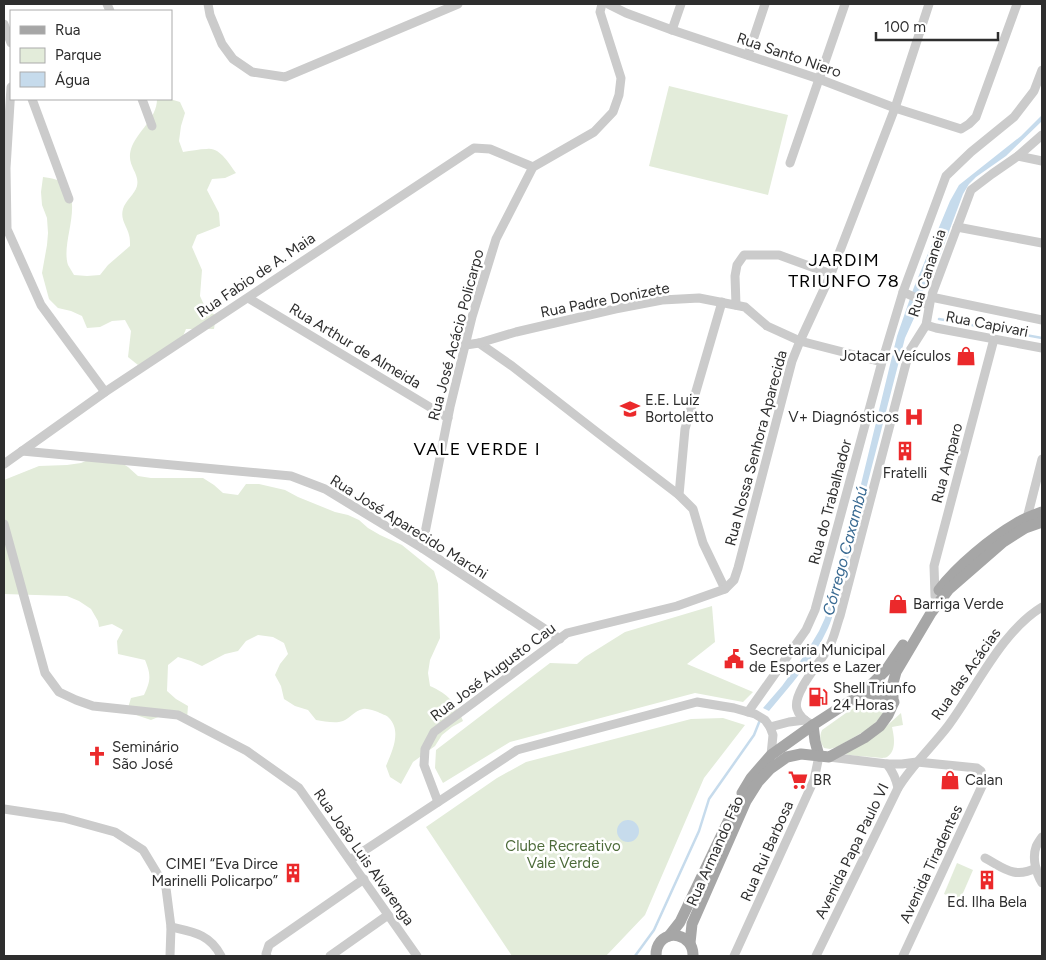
<svg xmlns="http://www.w3.org/2000/svg" width="1046" height="960" font-family="Figtree,sans-serif">
<rect width="100%" height="100%" fill="#fff"/>
<g fill="#e3ecda">
<polygon points="669,86 788,115 768,195 649,166"/>
<path d="M157,99H170L180,102L185,113L181,126L179,141L183,152C191,151 199,149 207,149C220,147 229,164 236,173L225,178L212,179L207,190L219,213L220,226L197,235L192,247L202,270L200,296L205,307L216,316L214,329H186L181,341L138,365L128,357L131,331L125,320L112,321L100,327L87,328L82,316L71,311L58,308L49,299L42,273L47,245L48,233L47,218L42,205L41,192L43,177C51,178 63,180 67,187C81,209 61,243 68,265C70,268 72,272 74,275L87,276L100,275L108,265L130,246C130,243 130,238 129,235C127,226 120,220 123,209C125,201 135,194 137,186C140,172 126,166 131,149C137,131 157,119 157,99Z"/>
<path d="M93,458L117,460L128,467L138,476L151,478H203L214,485L223,493L238,495L246,484H259L285,490L298,497L335,512L348,515L359,520L368,528L380,535L402,545L434,571L438,584L440,638L430,660L428,673L430,686C448,694 456,703 463,721L452,727L442,735L435,746L413,762L401,784L390,777L386,766C392,752 402,731 389,718C387,715 381,714 378,712C374,711 368,708 363,709C354,711 350,718 343,721C335,724 324,721 316,720L308,710L295,706L284,699L281,686L275,675L280,664L288,654L284,643L273,637L258,635L246,641L238,651L225,654L202,666L191,661L178,657L168,665L167,691L176,699L188,706L187,719L163,715L151,720L139,716L127,711L131,698L144,695C151,680 151,675 145,660L118,654L117,641L123,630L112,624L99,627L98,621L91,609L79,601L67,596L4,594V480L39,466L67,465L81,463Z"/>
<polygon points="712,606 715,642 687,664 753,692 743,702 695,693 510,742 443,783 435,768 436,750 550,663 577,664 585,657 625,632"/>
<path d="M871,701L881,702L885,709L881,717L870,728L837,747L830,749L824,748C820,742 819,737 822,730L860,703Z"/>
<path d="M901,713L903,725L892,727C894,736 897,751 887,757C883,759 876,757 872,757C862,756 853,756 844,754L881,731Z"/>
<polygon points="723,718 745,725 704,778 645,915 606,956 512,956 426,827 497,778 526,762 691,719"/>
<polygon points="957,863 973,870 960,900 944,894"/>
</g>
<g fill="#c6dbec">
<path d="M1042,115V121L1006,156L976,177L969,184L963,194L941,253L916,306L915,316L905,338L839,594C835,605 833,618 828,628C814,659 790,686 769,711L763,708L782,686L806,653L819,631L825,618L845,550L897,336L914,287L950,201L959,185L1021,136Z"/>
<circle cx="628" cy="831" r="11"/>
</g>
<g fill="none" stroke-linecap="round" stroke-linejoin="round">
<g stroke="#c6dbec" stroke-width="2.5">
<polyline points="939,319 1042,338"/>
<polyline points="635,956 654,930 699,831 709,799 754,735 760,720"/>
</g>
<g stroke="#cbcbcb" stroke-width="9">
<polyline points="107,4 110,11"/>
<polyline points="208,4 210,15 222,44 233,59 252,72 285,77 458,4"/>
<polyline points="608,4 626,13 672,30 819,79 895,108 961,129 969,124 976,117 1017,4"/>
<polyline points="4,24 11,43"/>
<polyline points="672,30 681,4"/>
<polyline points="748,55 765,4"/>
<polyline points="11,87 6,168 7,229 41,305 105,392"/>
<polyline points="32,99 69,199"/>
<polyline points="142,99 152,126"/>
<polyline points="1018,156 1042,161"/>
<polyline points="790,163 845,4"/>
<polyline points="957,227 1042,243"/>
<polyline points="903,292 919,299 929,306"/>
<polyline points="931,297 1042,320"/>
<polyline points="248,298 448,418"/>
<polyline points="722,302 685,429 679,495 693,509 703,543 725,589"/>
<polyline points="736,305 735,276 737,265 744,255 779,255 831,274"/>
<polyline points="926,325 936,328 1042,348"/>
<polyline points="479,343 512,366 598,433 679,495"/>
<polyline points="466,345 479,343 516,332 615,309 662,300 699,298 745,307 767,326 800,341 882,362"/>
<polyline points="22,451 291,476 325,489 422,548 560,639"/>
<polyline points="4,464 105,392 474,148 490,149 533,167"/>
<polyline points="1027,518 1042,459"/>
<polyline points="4,524 45,673 59,692 76,700 93,706 178,715 247,751 299,788 417,956"/>
<polyline points="422,548 450,407 472,317 496,239 533,167 594,132 613,112 619,95 621,78 600,12 602,4"/>
<polyline points="935,596 934,566 994,339"/>
<polyline points="748,712 806,630 815,610 882,362 903,292 946,176 971,152 1014,117 1034,91 1042,70"/>
<path d="M813,725C807,722 799,717 797,709C792,694 820,662 828,649C834,639 836,627 840,616L909,352L926,325L931,297L971,190L992,174L1018,156L1042,135"/>
<polyline points="770,727 789,722 805,720"/>
<polyline points="829,757 887,764 902,764 917,762 977,768 981,771 983,784 903,956"/>
<path d="M887,764C893,772 896,778 898,788"/>
<polyline points="438,802 424,765 425,749 434,732 567,633 677,606 725,589 734,580 738,568 792,361 800,341 831,274 895,108 929,4"/>
<polyline points="4,809 64,818 115,832 143,850 166,888 171,927 170,956"/>
<path d="M1042,837C1040,840 1037,844 1036,847C1032,858 1036,873 1042,883"/>
<path d="M985,858C1004,868 1014,879 1036,868"/>
<polyline points="350,860 517,750 697,702 734,708 755,714 765,720 770,727 773,735 771,755"/>
<path d="M171,927C193,932 210,934 221,956"/>
<polyline points="267,956 266,954 269,945 364,879"/>
<polyline points="330,956 388,915"/>
<polyline points="734,956 814,780 819,756"/>
<path d="M816,956L898,788C912,765 932,747 948,726C977,687 1001,632 1042,607"/>
</g>
<g stroke="#a6a6a6" stroke-width="11">
<path d="M939,590C957,566 991,538 1017,523C1025,518 1034,515 1042,512"/>
<polyline points="864,692 885,697 894,702"/>
<polyline points="813,725 815,741 819,756"/>
<polyline points="742,793 751,778 771,755 813,725 864,692 886,670 903,645"/>
<polyline points="669,936 680,922 734,809"/>
<polyline points="690,943 692,924 746,801 758,782 770,769 787,757 801,754 829,757 864,738 880,726 888,715 893,704 893,683 896,672 931,613 949,589 1003,542 1025,528 1042,522"/>
<path d="M656,956C656,953 656,951 657,948C664,927 694,934 693,956"/>
</g>
</g>
<defs>
<symbol id="shop-bare" viewBox="-9 -9 18 18"><path d="M-5-2.5h2.3a2.7 3.5 0 0 1 5.4 0H5L5.5 6h-11ZM-1.5-2.5h3a1.5 2.3 0 0 0-3 0Z" fill="#eb292b" stroke="#fff" stroke-width="2.5" paint-order="stroke"/></symbol>
<symbol id="school-bare" viewBox="-9 -9 18 18"><path d="M0-5L7-2L0 1L-7-2ZM-4 1L0 2.5L4 1V4Q0 6-4 4Z" fill="#eb292b" stroke="#fff" stroke-width="2.5" paint-order="stroke"/></symbol>
<symbol id="hospital-bare" viewBox="-9 -9 18 18"><path d="M-5-5h3v3.5h4V-5h3V5h-3V1.5h-4V5h-3Z" fill="#eb292b" stroke="#fff" stroke-width="2.5" paint-order="stroke"/></symbol>
<symbol id="building-bare" viewBox="-9 -9 18 18"><path d="M-4-6H4V6H1V3H-1V6H-4ZM-2.5-4.3h1.7v1.8h-1.7ZM.8-4.3h1.7v1.8H.8ZM-2.5-1h1.7V.8h-1.7ZM.8-1h1.7V.8H.8Z" fill="#eb292b" stroke="#fff" stroke-width="2.5" paint-order="stroke"/></symbol>
<symbol id="civic-bare" viewBox="-9 -9 18 18"><path d="M-.6-6.5H3V-4.5H.6V-3L4-1V1h2V6H-6V1h2V-1L-.6-3ZM-1.2 2.5V6h2.4V2.5Z" fill="#eb292b" stroke="#fff" stroke-width="2.5" paint-order="stroke"/></symbol>
<symbol id="fuel-bare" viewBox="-9 -9 18 18"><path d="M-5.5-6h7V0h2V4h1.3V-2.5L3-4.5l.8-.8L6-3V5H2.5V1h-1V6h-7ZM-4.2-4.7v3.2H.2V-4.7Z" fill="#eb292b" stroke="#fff" stroke-width="2.5" paint-order="stroke"/></symbol>
<symbol id="church-bare" viewBox="-9 -9 18 18"><path d="M-1.2-6h2.4v3.5h3.3v2.4h-3.3V6h-2.4V-.1h-3.3v-2.4h3.3Z" fill="#eb292b" stroke="#fff" stroke-width="2.5" paint-order="stroke"/></symbol>
<symbol id="supermarket-bare" viewBox="-9 -9 18 18"><path d="M-6-5.5h2.5l.6 2H6L4.5 2H-2.5L-4.4-4H-6ZM-1.5 3.2a1.3 1.3 0 1 0 .1 0ZM3 3.2a1.3 1.3 0 1 0 .1 0Z" fill="#eb292b" stroke="#fff" stroke-width="2.5" paint-order="stroke"/></symbol>
</defs>
<g fill-rule="evenodd">
<use href="#shop-bare" x="952" y="342" width="28" height="28"/>
<use href="#school-bare" x="616" y="395" width="28" height="28"/>
<use href="#hospital-bare" x="900" y="403" width="28" height="28"/>
<use href="#building-bare" x="891" y="437" width="28" height="28"/>
<use href="#shop-bare" x="884" y="590" width="28" height="28"/>
<use href="#civic-bare" x="720" y="645" width="28" height="28"/>
<use href="#fuel-bare" x="804" y="683" width="28" height="28"/>
<use href="#church-bare" x="83" y="742" width="28" height="28"/>
<use href="#supermarket-bare" x="784" y="766" width="28" height="28"/>
<use href="#shop-bare" x="936" y="766" width="28" height="28"/>
<use href="#building-bare" x="279" y="859" width="28" height="28"/>
<use href="#building-bare" x="973" y="866" width="28" height="28"/>
</g>
<g text-anchor="middle" dominant-baseline="central" stroke-width="5" stroke-linejoin="round" paint-order="stroke">
<g font-size="15" fill="#2e2e2e" stroke="#fff">
<text transform="translate(789 55) rotate(19)">Rua Santo Niero</text>
<text transform="translate(927 273) rotate(-72)">Rua Cananeia</text>
<text transform="translate(256 275) rotate(-34)">Rua Fabio de A. Maia</text>
<text transform="translate(605 300) rotate(-11)">Rua Padre Donizete</text>
<text transform="translate(987 324) rotate(11)">Rua Capivari</text>
<text transform="translate(456 335) rotate(-75)">Rua José Acácio Policarpo</text>
<text transform="translate(355 346) rotate(31)">Rua Arthur de Almeida</text>
<text transform="translate(756 448) rotate(-75)">Rua Nossa Senhora Aparecida</text>
<text transform="translate(947 463) rotate(-75)">Rua Amparo</text>
<text transform="translate(830 502) rotate(-75)">Rua do Trabalhador</text>
<text transform="translate(409 527) rotate(32)">Rua José Aparecido Marchi</text>
<text transform="translate(493 672) rotate(-37)">Rua José Augusto Cau</text>
<text transform="translate(966 674) rotate(-55)">Rua das Acácias</text>
<text transform="translate(715 851) rotate(-66)">Rua Armando Fão</text>
<text transform="translate(767 851) rotate(-66)">Rua Rui Barbosa</text>
<text transform="translate(852 851) rotate(-64)">Avenida Papa Paulo VI</text>
<text transform="translate(364 857) rotate(55)">Rua João Luis Alvarenga</text>
<text transform="translate(931 864) rotate(-65)">Avenida Tiradentes</text>
</g>
<g font-size="15" fill="#2e2e2e" stroke="#fff" text-anchor="start">
<text x="951" y="356" text-anchor="end">Jotacar Veículos</text>
<text x="645" y="400">E.E. Luiz<tspan x="645" dy="17">Bortoletto</tspan></text>
<text x="899" y="417" text-anchor="end">V+ Diagnósticos</text>
<text x="905" y="473" text-anchor="middle">Fratelli</text>
<text x="913" y="604">Barriga Verde</text>
<text x="749" y="650">Secretaria Municipal<tspan x="749" dy="17">de Esportes e Lazer</tspan></text>
<text x="833" y="688">Shell Triunfo<tspan x="833" dy="17">24 Horas</tspan></text>
<text x="112" y="747">Seminário<tspan x="112" dy="17">São José</tspan></text>
<text x="813" y="780">BR</text>
<text x="965" y="780">Calan</text>
<text x="278" y="864" text-anchor="end">CIMEI “Eva Dirce<tspan x="278" dy="17">Marinelli Policarpo”</tspan></text>
<text x="987" y="902" text-anchor="middle">Ed. Ilha Bela</text>
</g>
<g font-size="15" fill="#4d6b3a" stroke="#fff">
<text x="563" y="846">Clube Recreativo<tspan x="563" dy="17">Vale Verde</tspan></text>
</g>
<g font-size="16" font-style="italic" fill="#396a92" stroke="#fff">
<text transform="translate(845 551) rotate(-75)">Córrego Caxambú</text>
</g>
<g font-size="18" letter-spacing="1" fill="#000" stroke="#fff">
<text x="844" y="260">JARDIM<tspan x="844" dy="21">TRIUNFO 78</tspan></text>
<text x="477" y="449">VALE VERDE I</text>
</g>
</g>
<rect width="1046" height="960" fill="none" stroke="#2e2e2e" stroke-width="10"/>
<rect x="10" y="10" width="162" height="90" fill="#ffffff" stroke="#ababab"/>
<rect x="20" y="26" width="25" height="8" fill="#a6a6a6" stroke="#ababab"/>
<text x="55" y="35" font-size="15" fill="#2e2e2e">Rua</text>
<rect x="20" y="48" width="25" height="15" fill="#e3ecda" stroke="#ababab"/>
<text x="55" y="60" font-size="15" fill="#2e2e2e">Parque</text>
<rect x="20" y="72" width="25" height="15" fill="#c6dbec" stroke="#ababab"/>
<text x="55" y="85" font-size="15" fill="#2e2e2e">Água</text>
<path d="M876 32v8h122v-8" fill="none" stroke="#2e2e2e" stroke-width="2.5"/>
<text x="884" y="32" font-size="15" fill="#2e2e2e" stroke="#ffffff" stroke-width="4" paint-order="stroke">100 m</text>
</svg>
